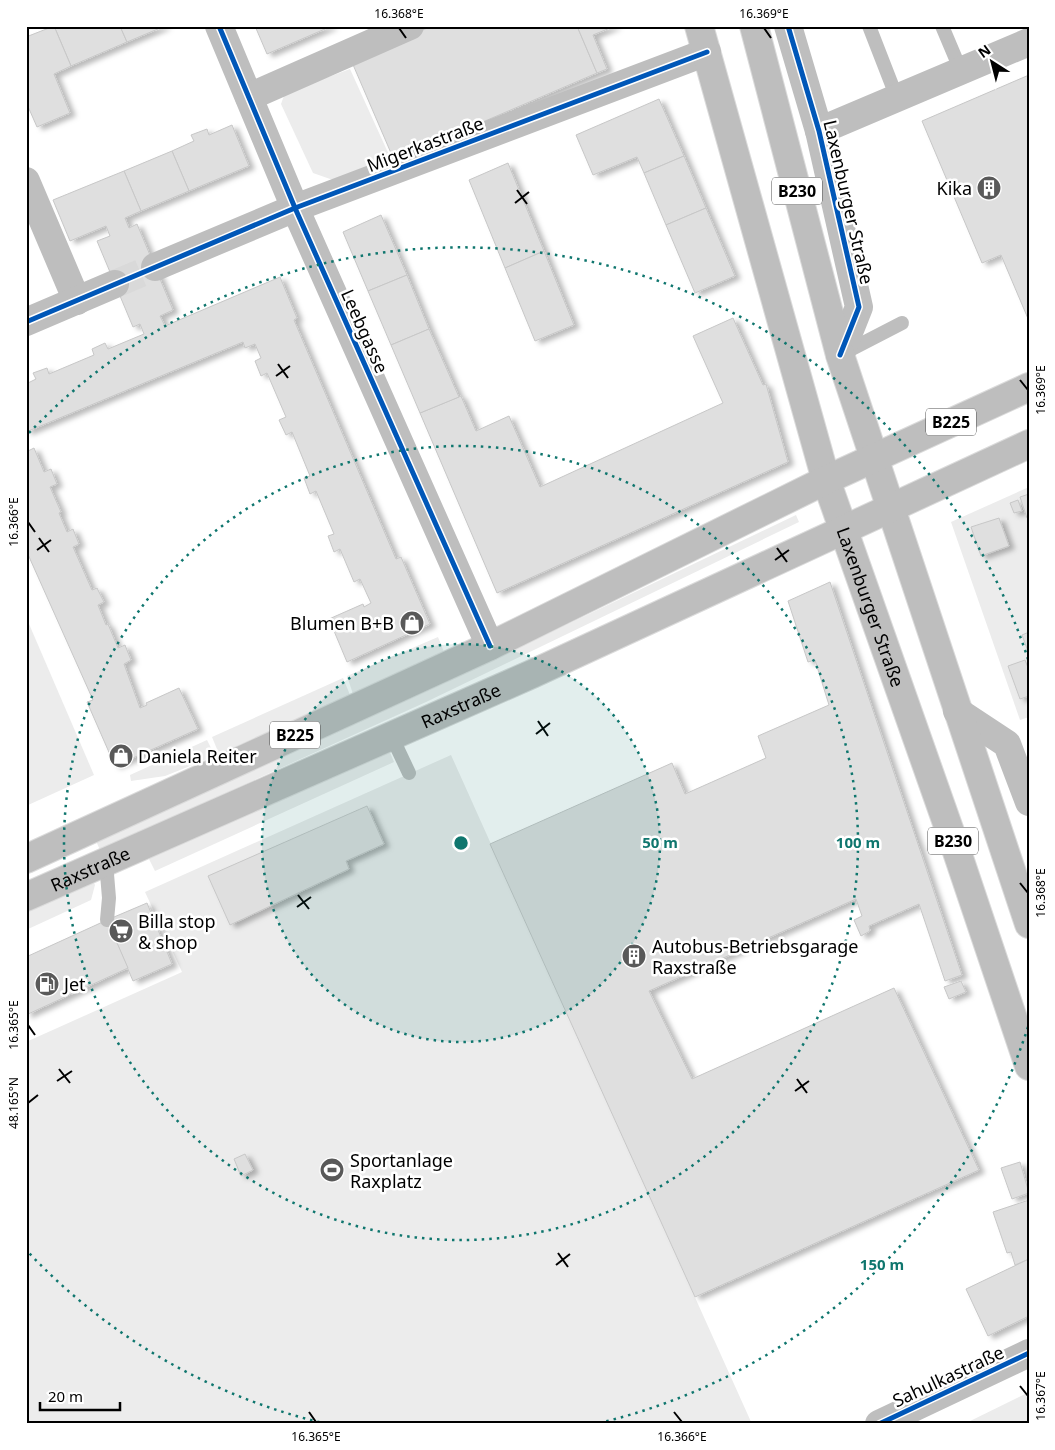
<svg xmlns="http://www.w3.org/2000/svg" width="1055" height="1450" font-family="'Noto Sans',sans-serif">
<defs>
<filter id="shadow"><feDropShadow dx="5.5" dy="3" stdDeviation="2.5" flood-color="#0004"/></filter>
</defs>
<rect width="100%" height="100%" fill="#fff"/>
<g fill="#ececec">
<polygon points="350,69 390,157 333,180 313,173 281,104 285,93"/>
<polygon points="1029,487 1029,717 1020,720 951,522"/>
<polygon points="796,515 799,522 426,702 100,850 96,841 432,689"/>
<polygon points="26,617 94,775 26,806"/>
<polygon points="438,637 444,652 353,694 347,676"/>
<polygon points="343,678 350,695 219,754 212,737"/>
<polygon points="207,740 215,756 165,776 131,781 130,775"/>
<polygon points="389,750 394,762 155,871 148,857"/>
<polygon points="451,755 752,1424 26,1424 26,1042 182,972 145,892"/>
<polygon points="94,883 95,885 91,900 26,930 26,912"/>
<polygon points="1029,1392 1029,1424 964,1424"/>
</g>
<g fill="#dfdfdf" stroke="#c7c7c7" filter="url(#shadow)">
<polygon points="54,26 120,26 127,42 71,66"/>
<polygon points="54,26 71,66 54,74 70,113 37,127 26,102 26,37"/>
<polygon points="120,26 165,26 127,42"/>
<polygon points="255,26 332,26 267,54"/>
<polygon points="432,26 577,26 597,73 394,160 351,60"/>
<polygon points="577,26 615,26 593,35 607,69 597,73"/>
<polygon points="1029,75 1029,321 1001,255 982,263 922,121"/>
<polygon points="659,99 684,156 644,173 637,157 593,175 576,135"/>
<polygon points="232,125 249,166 189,191 172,151 194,141 191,135 207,129 209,135"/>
<polygon points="172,151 189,191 141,211 124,171"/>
<polygon points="684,156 706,208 666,225 644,173"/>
<polygon points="508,163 544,251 505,268 469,180"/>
<polygon points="124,171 141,211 125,218 129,228 137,224 155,267 115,284 97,241 110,236 106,226 70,241 53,200"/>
<polygon points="706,208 735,276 695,293 666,225"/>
<polygon points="381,215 407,275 368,291 343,232"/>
<polygon points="544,251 574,325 535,341 505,268"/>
<polygon points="155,267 173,310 160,316 165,326 280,277 297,318 294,320 396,559 401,557 430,624 347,662 329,619 363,604 364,607 371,603 360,579 354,582 340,549 334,552 328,536 334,534 316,491 310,494 304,478 310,476 292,432 286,435 279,420 286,417 267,373 261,376 255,361 261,358 255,344 245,348 243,342 26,432 26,384 36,379 33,373 47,368 49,374 94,355 92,349 105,343 108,349 144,334 140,324 133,327 115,284"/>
<polygon points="407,275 429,329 391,345 368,291"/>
<polygon points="733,318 763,385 766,384 788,462 497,593 420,413 461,396 476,431 509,416 540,487 723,403 693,336"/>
<polygon points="429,329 459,397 420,413 391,345"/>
<polygon points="34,448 44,472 51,469 57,484 50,487 61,512 59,513 67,532 73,529 79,544 73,547 92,590 97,588 104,602 98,605 106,625 108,624 118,648 125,645 131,660 124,664 140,708 147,705 146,703 179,688 198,729 115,766 87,702 93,700 26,550 26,452"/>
<polygon points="1029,494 1029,517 1027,518 1020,497"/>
<polygon points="1018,500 1022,511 1014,513 1010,503"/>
<polygon points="999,518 1009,546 981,556 971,527"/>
<polygon points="830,582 962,975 945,981 919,904 869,926 870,931 861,936 854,920 862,916 856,899 649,991 692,1079 894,988 979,1170 695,1297 490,844 672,763 685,794 766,758 758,736 829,705 815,660 808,662 788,601"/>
<polygon points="1029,632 1029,654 1022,635"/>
<polygon points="1025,660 1029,670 1029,696 1020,699 1008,666"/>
<polygon points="367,806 384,844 346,861 349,869 230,925 208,876"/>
<polygon points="147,903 172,964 133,981 107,920"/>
<polygon points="107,920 128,968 26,1015 26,957"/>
<polygon points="961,981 966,992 949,999 944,987"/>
<polygon points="245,1154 253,1170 241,1176 234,1159"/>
<polygon points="1020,1162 1029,1193 1012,1199 1001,1168"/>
<polygon points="1029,1200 1029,1259 1015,1265 1011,1252 1007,1253 993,1212"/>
<polygon points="1029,1259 1029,1316 988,1336 966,1289"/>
</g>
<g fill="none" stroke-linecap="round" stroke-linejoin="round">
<polyline stroke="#d9d9d9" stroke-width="28" stroke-dasharray="28 14" stroke-linecap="butt" points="115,284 155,267"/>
<defs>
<g id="primary">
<path id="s1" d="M699,26L826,480L954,843L1029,1066"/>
<polyline points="754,26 840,355 1029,924"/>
<polyline points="26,859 490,646 826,480 1029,387"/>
<path id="s2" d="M26,897L532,674L1029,444"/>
</g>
</defs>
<use href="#primary" stroke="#dbdbdb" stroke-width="30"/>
<g stroke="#bebebe" stroke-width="14">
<polyline points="869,26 897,98"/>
<polyline points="942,26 961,71"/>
<polyline points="842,354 902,323"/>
<polyline points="392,737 409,773"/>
<polyline points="106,862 109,898 107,920"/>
</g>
<g stroke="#bebebe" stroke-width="28">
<polyline points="219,26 295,208 490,646"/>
<polyline points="788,26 819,131 859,307 840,355"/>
<polyline points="249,97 410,26"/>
<polyline points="819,131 1029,42"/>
<polyline points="26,181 77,301"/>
<polyline points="155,267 295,208 707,52"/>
<polyline points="26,322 115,284"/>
<polyline points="957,711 1007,744 1029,802"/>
<polyline points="879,1424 1029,1353"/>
</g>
<use href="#primary" stroke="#bebebe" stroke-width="28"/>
<defs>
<g id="cycleway">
<polyline points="219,26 295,208 490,646"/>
<polyline points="788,26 819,131 859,307 840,355"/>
<polyline points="26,322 295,208 707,52"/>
<polyline points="879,1424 1029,1353"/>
</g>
</defs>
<use href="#cycleway" stroke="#fff" stroke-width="8"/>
<use href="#cycleway" stroke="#0057b8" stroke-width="5"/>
</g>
<path fill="none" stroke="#000" stroke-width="2" d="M399,28L406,38M764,28L771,38M517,190L527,204M515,203L529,192M278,364L288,378M276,376L290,366M1020,380L1028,390M28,522L35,532M39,538L49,552M777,548L787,562M37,550L51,540M775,560L789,550M538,721L548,736M536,734L550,723M1020,883L1028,893M298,895L309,909M297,907L311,897M28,1025L35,1035M59,1069L70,1083M797,1079L807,1093M57,1081L72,1071M795,1091L809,1081M28,1103L38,1095M558,1253L568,1267M556,1265L570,1254M1020,1386L1028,1396M309,1412L316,1422M674,1412L682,1422"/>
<circle cx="461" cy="843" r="199" fill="#0f766e" fill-opacity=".12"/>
<g fill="none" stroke="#0f766e" stroke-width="2.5" stroke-dasharray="2.5 5">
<circle cx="461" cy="843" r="199"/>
<circle cx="461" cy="843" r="397"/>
<path d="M1028 1027A596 596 0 0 1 595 1424M327 1424A596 596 0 0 1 29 1253M29 433A596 596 0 0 1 1028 659"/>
</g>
<defs>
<symbol id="building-disc" viewBox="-11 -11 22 22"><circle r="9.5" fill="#595959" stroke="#fff"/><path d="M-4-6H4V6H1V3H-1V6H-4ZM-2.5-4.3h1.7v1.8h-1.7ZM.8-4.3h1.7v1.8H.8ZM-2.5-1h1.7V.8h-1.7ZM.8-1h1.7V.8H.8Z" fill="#fff"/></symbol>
<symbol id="shop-disc" viewBox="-11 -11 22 22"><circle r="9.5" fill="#595959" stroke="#fff"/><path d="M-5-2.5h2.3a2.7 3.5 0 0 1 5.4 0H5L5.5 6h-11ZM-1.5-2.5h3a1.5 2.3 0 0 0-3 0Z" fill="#fff"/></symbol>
<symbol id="supermarket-disc" viewBox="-11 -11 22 22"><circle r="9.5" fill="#595959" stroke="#fff"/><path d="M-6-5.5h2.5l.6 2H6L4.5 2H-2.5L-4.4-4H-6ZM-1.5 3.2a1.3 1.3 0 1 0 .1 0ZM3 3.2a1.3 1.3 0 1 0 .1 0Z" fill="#fff"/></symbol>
<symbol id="fuel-disc" viewBox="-11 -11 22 22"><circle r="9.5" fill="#595959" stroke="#fff"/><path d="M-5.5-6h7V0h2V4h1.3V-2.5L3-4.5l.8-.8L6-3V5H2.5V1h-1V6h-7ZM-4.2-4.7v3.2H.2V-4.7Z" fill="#fff"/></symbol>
<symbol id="stadium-disc" viewBox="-11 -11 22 22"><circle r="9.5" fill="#595959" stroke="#fff"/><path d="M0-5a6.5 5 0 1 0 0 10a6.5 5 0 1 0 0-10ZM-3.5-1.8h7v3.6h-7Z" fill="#fff"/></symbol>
</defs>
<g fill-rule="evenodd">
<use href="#building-disc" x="975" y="174" width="28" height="28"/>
<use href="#shop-disc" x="398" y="609" width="28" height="28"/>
<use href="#shop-disc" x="107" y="742" width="28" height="28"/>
<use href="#supermarket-disc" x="107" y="917" width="28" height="28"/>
<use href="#building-disc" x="620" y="942" width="28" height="28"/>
<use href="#fuel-disc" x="33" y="970" width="28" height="28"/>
<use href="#stadium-disc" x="318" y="1156" width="28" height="28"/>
</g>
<g text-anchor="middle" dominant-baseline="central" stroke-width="5" stroke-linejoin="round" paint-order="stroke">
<g fill="#fff" stroke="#4c4c4c" stroke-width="1">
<rect x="772" y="177.5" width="50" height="27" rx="4"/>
<rect x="926" y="408.5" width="50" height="27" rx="4"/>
<rect x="270" y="721.5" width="50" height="27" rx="4"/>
<rect x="928" y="827.5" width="50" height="27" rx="4"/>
</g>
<g font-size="16" font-weight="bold" fill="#000">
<text x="797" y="191">B230</text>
<text x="951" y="422">B225</text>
<text x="295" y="735">B225</text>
<text x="953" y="841">B230</text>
</g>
<g font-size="18" fill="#000" stroke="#fff">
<text transform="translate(425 144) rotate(-21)">Migerkastraße</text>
<text transform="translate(849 202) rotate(77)">Laxenburger Straße</text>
<text transform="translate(365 331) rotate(66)">Leebgasse</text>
<text stroke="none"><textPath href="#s1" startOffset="606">Laxenburger Straße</textPath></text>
<text stroke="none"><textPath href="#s2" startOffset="475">Raxstraße</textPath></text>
<text stroke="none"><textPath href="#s2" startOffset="70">Raxstraße</textPath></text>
<text transform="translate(948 1376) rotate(-25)">Sahulkastraße</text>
</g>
<g font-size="18" fill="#000" stroke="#fff" text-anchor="start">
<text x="972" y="188" text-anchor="end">Kika</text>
<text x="394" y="623" text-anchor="end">Blumen B+B</text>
<text x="138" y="756">Daniela Reiter</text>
<text x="138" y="921">Billa stop<tspan x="138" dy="21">&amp; shop</tspan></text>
<text x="652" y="946">Autobus-Betriebsgarage<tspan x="652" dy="21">Raxstraße</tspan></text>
<text x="64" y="984">Jet</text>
<text x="350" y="1160">Sportanlage<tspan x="350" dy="21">Raxplatz</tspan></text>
</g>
</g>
<circle cx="461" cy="843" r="8" fill="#0f766e" stroke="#fff" stroke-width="2.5"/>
<g font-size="15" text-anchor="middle" font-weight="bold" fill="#0f766e" stroke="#fff" stroke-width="5" stroke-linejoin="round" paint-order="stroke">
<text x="660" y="848">50 m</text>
<text x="858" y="848">100 m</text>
<text x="882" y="1270">150 m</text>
</g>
<rect width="1055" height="1450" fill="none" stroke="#ffffff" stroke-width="55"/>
<g transform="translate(992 62) rotate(324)" stroke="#ffffff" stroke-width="4" paint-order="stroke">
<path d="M0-4L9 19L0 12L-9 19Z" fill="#000000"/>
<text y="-8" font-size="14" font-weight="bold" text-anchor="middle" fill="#000000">N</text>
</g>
<path d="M40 1402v8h80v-8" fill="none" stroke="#000000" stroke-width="2.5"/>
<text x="48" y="1402" font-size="15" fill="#000000" stroke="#ffffff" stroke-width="4" paint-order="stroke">20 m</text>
<rect x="28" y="28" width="1000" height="1394" fill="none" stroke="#000" stroke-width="2"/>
<g font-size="12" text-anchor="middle" fill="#000">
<text x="399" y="18">16.368°E</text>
<text x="764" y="18">16.369°E</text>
<text transform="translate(1041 390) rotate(-90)" y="4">16.369°E</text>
<text transform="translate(14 522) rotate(-90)" y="4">16.366°E</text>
<text transform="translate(1041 893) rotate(-90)" y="4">16.368°E</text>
<text transform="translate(14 1025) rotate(-90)" y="4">16.365°E</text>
<text transform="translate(14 1103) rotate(-90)" y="4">48.165°N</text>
<text transform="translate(1041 1396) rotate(-90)" y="4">16.367°E</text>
<text x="316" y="1441">16.365°E</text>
<text x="682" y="1441">16.366°E</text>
</g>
</svg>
